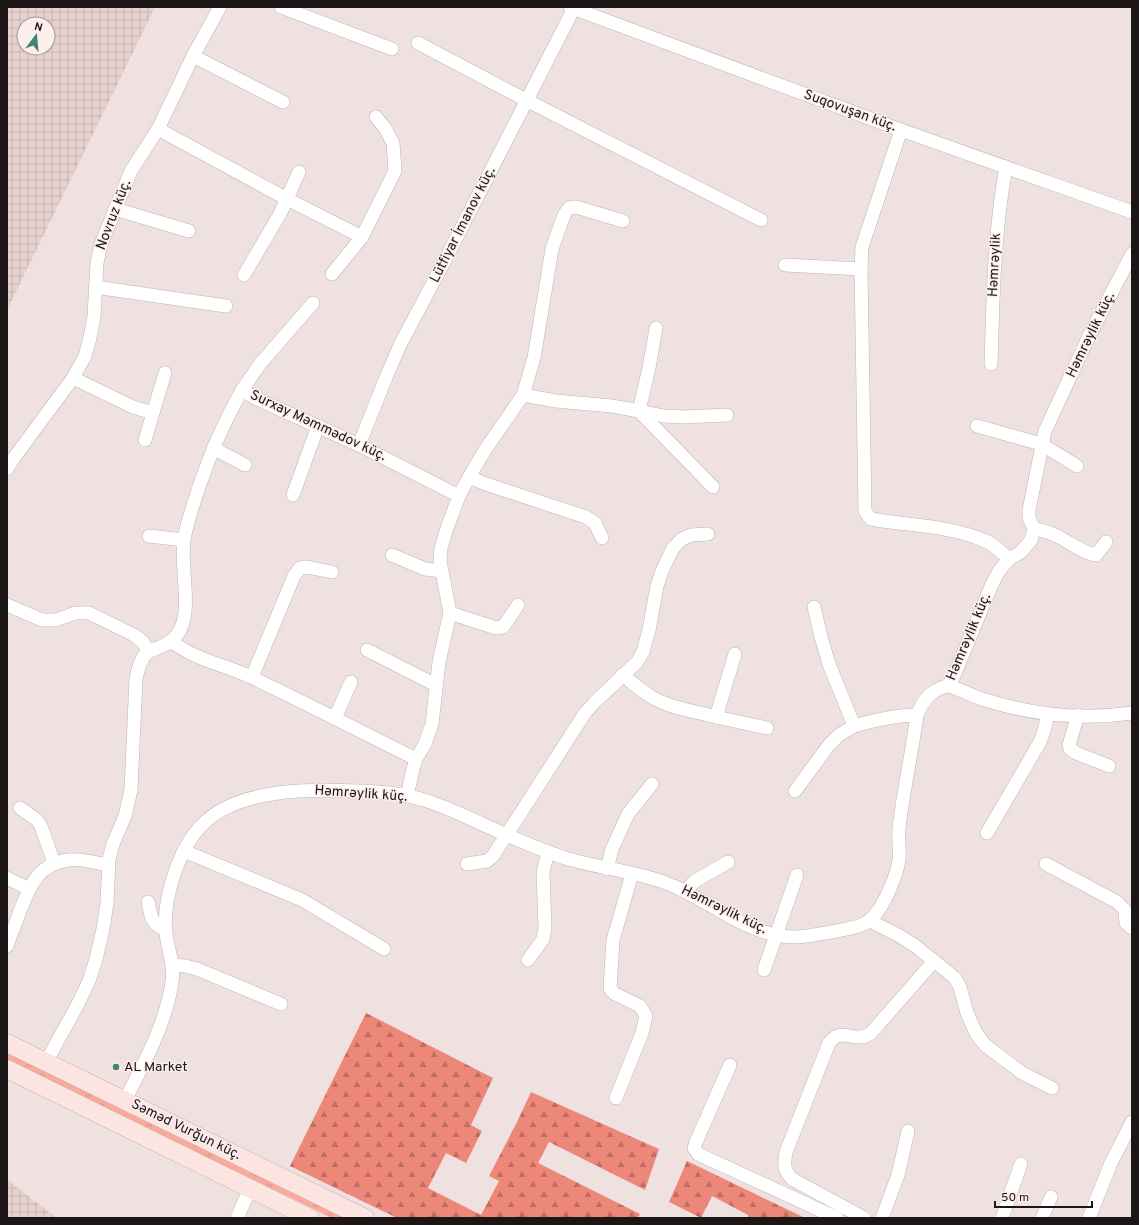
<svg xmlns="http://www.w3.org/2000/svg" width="1139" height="1225" font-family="Overpass,sans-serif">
<defs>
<pattern id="industrial-grid" width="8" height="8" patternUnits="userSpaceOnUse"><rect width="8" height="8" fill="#e7d1ce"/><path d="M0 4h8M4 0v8" fill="none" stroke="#c6b3b0"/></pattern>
<pattern id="grass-tufts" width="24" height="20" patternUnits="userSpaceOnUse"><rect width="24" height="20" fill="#fda89c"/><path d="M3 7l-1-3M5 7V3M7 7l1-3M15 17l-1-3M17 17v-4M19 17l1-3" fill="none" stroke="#d89086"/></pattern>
<pattern id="forest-firs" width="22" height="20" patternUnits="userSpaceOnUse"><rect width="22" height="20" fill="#ed877a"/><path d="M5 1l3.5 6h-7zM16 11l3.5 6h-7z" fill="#bf6d63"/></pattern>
</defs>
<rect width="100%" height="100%" fill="#efe1df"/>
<g fill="url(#industrial-grid)" fill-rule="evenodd">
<path d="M7,7H155L7,310ZM24,24H48V48H24Z"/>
<polygon points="7,1179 15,1186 57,1218 7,1218"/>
</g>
<polygon fill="url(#grass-tufts)" points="7,1052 347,1218 332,1218 7,1060"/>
<g fill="url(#forest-firs)">
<polygon points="366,1013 493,1078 471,1125 482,1131 466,1163 446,1153 428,1188 481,1215 499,1181 489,1176 517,1122 531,1092 659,1149 645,1190 549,1142 538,1163 640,1214 638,1218 397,1218 290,1166"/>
<polygon points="687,1161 805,1218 748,1218 748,1215 712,1196 701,1218 669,1202"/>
</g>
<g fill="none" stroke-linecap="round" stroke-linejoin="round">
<defs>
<g id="minor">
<polyline points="281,7 392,49"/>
<polyline points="570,7 901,130 1132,212"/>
<polyline points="418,43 526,100 761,220"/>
<polyline points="193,56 283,102"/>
<polyline points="158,129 287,199 362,237"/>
<path d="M901,130L862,247L861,269L865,511L871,519C909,526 951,525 988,542C995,546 1003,554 1009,559"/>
<polyline points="115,209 189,231"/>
<polyline points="785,265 861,269"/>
<polyline points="332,274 362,237 395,171 393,143 385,128 376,117"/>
<polyline points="244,275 280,214 299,172"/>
<polyline points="95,287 226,306"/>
<polyline points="656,328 649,368 639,411 664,416 684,417 727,415"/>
<path d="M991,364C993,298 994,232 1006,167"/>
<polyline points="73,378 133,407 153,413 165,373"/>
<polyline points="242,390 260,364 313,303"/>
<polyline points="523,395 556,401 612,406 639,411 713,487"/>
<polyline points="977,426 1041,444 1077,466"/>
<polyline points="145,440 153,413"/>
<polyline points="359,445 387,375 400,345 444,262 574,8"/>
<polyline points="213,448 245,465"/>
<polyline points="7,469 13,459 73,378 85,356 90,338 94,316 97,263 101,244 131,171 158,129 193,56 220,7"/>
<polyline points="469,477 486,484 586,517 595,523 602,538"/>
<polyline points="293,495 318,426"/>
<path d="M1034,529C1043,530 1051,533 1059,537C1071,543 1082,553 1096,555L1106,542"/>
<polyline points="149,536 184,540"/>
<polyline points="392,555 425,569 442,571"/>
<polyline points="7,605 42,620 56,620 75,613 89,613 134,635 143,642 148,652"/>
<path d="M814,607L821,637L829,664L854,726C875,720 895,715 917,715"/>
<polyline points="450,613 496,628 503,627 518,605"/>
<path d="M171,641C195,660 226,665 253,678C308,704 362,732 416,759"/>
<polyline points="367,650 436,685"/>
<path d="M622,675C632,682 640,690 650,696C669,708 694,711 716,717L735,654"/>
<polyline points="252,677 294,576 300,568 307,567 332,572"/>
<path d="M948,686C960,689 970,695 982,699C989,701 996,703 1003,705C1044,716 1090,719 1132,713"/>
<polyline points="1078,715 1069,745 1070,749 1076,753 1109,766"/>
<polyline points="716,717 767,728"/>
<polyline points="335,718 351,682"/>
<polyline points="795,791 829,745 839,735 854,726"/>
<polyline points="407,796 413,769 416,759 425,744 432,724 439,662 450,613 440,561 441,548 447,528 459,496 469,477 485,450 523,395 534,358 552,249 564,215 569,208 576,207 623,221"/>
<polyline points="20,808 37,820 41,826 54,863"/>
<polyline points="987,833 1040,742 1044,731 1048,714"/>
<polyline points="184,851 302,900 384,949"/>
<polyline points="467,864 487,861 493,856 585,713 595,702 637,662 643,652 649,630 657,586 662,571 673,548 682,539 691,535 708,534"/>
<polyline points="1046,864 1117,902 1125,910 1126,923 1132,928"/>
<polyline points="607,869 612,849 628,814 652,784"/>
<polyline points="7,878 29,889"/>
<polyline points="685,891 695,881 728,862"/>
<path d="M148,902C151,915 151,925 165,929"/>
<path d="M7,946C11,934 16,923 20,911C30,886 38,864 68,860C80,858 96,863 108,865"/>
<polyline points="528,960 543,939 545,928 543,872 548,852"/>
<polyline points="934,961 955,978 960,987 967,1013 976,1033 985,1045 1022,1073 1052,1088"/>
<polyline points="172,965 185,966 197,969 281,1004"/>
<polyline points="764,970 797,875"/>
<path d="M46,1062L77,1006L89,981L96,959L103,929L107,903L109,859L113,844L125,816L131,790L136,679C138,670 140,658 148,652C151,650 156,649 160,647C168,644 176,638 180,630C192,607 180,566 184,540C187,521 194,503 200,484C211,452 225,420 242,390L255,398L359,445L459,496"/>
<polyline points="730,1065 696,1142 694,1148 698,1154 837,1218"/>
<polyline points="616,1098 642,1033 646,1016 640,1006 615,994 610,989 613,940 632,874"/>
<path d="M125,1100C144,1063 166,1024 172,982C175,966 168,950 166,934C162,901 178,850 201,826C236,788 310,789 358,791C380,792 403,793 424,800C444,806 462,815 480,823C508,836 536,848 565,858C598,868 634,871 666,883C704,897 736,927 776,935C796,940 817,934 837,931C850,928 866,927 875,915C885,903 897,875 899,860C900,850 898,839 899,829C903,791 912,753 917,715C921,705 926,696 935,691C945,684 945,691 953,678L992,584L999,571L1009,559L1021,552L1031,540L1034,529L1029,518V510L1045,431L1090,334L1132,254"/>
<polyline points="237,1218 250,1189"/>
<path d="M864,1218L792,1179C783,1169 784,1165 786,1152L829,1043C842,1025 855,1045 871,1033L934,961L914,945L898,935L870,921"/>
<polyline points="882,1218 898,1175 908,1131"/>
<polyline points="1002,1218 1021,1164"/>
<polyline points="1042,1218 1051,1197"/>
<polyline points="1089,1218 1111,1163 1132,1122"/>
</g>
<g id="secondary">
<polyline points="7,1043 365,1218"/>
<polyline points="7,1069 310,1218"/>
</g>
</defs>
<use href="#minor" stroke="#c0b4b1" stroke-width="14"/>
<use href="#secondary" stroke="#c0b4b1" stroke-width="19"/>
<use href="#minor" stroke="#fff" stroke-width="13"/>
<use href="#secondary" stroke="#fce4e0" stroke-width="18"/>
</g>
<circle fill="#418476" stroke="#fceeec" stroke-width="1.5" cx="116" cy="1067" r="4"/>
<g text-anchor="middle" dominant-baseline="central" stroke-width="3" stroke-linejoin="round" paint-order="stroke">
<g font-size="14" fill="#1c1716" stroke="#fceeec">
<text transform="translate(850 111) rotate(20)">Suqovuşan küç.</text>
<text transform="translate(114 215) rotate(-69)">Novruz küç.</text>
<text transform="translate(463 225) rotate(-63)">Lütfiyar İmanov küç.</text>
<text transform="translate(995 265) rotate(-87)">Həmrəylik</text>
<text transform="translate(1091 335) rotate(-64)">Həmrəylik küç.</text>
<text transform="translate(318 426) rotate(25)">Surxay Məmmədov küç.</text>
<text transform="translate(969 637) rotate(-67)">Həmrəylik küç.</text>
<text transform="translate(361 794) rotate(4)">Həmrəylik küç.</text>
<text transform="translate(724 910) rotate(26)">Həmrəylik küç.</text>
<text transform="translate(186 1130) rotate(26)">Səməd Vurğun küç.</text>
</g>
<g font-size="14" fill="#1c1716" stroke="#fceeec" text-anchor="start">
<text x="124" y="1067">AL Market</text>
</g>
</g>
<rect width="1139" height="1225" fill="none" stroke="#1c1716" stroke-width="16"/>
<g transform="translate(36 36) rotate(16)"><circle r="19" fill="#fceeec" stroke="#a29896"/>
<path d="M0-3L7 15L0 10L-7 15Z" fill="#418476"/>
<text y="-6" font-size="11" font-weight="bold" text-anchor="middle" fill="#1c1716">N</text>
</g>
<path d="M995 1201v6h97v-6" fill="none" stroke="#1c1716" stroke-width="2"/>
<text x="1001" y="1201" font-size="12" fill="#1c1716" stroke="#fceeec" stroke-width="3" paint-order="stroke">50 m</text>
</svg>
